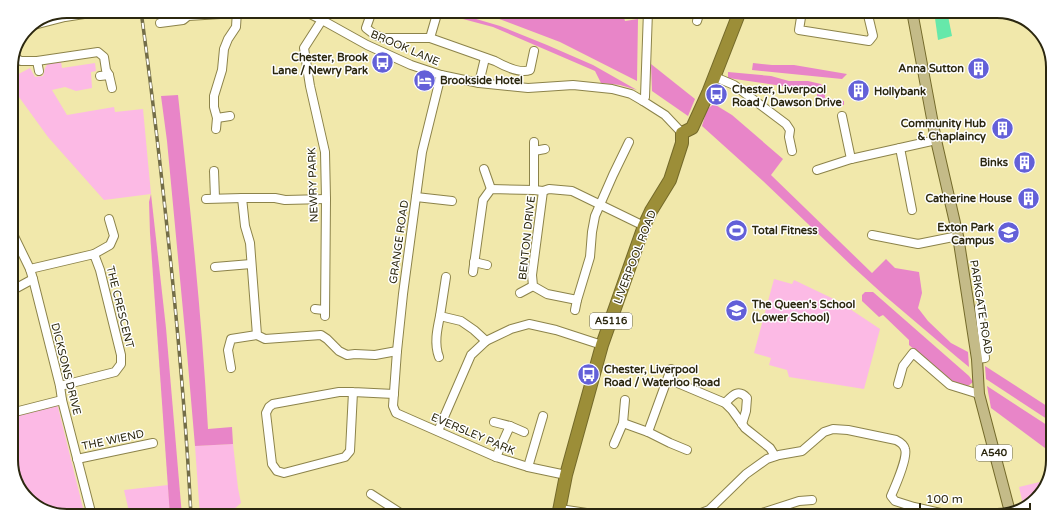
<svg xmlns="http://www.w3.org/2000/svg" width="1064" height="527" font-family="'Varela Round',sans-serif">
<rect width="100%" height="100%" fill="#f1e8ab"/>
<g fill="#fcbae5">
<polygon points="61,62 62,68 95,63 96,71 91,72 92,88 76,91 65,87 52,90 67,115 114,107 115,112 143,109 151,194 104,200 48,137 11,86 11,78 30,68 35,77 43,76 45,68 48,63"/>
<polygon points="774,279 792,284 794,280 838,301 880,329 864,389 789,377 787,370 769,365 771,358 754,353"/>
<polygon points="57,403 85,516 67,516 42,510 21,491 11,464 11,415"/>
<polygon points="233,444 238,488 241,503 226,516 200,516 195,446"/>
<polygon points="1048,480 1047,485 1028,507 1024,508 1019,487"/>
<polygon points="168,485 170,516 130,516 124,490"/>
</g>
<g fill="#e885c8">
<polygon points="433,11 449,11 500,26 547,45 593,65 637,90 620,85 601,83 595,71 493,27"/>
<polygon points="478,11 622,11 625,21 638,19 637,81 560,42"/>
<polygon points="753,63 772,65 794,65 847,74 842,79 752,70"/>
<polygon points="651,64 695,99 688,116 652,91"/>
<polygon points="728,72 771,76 789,81 808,81 821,84 825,89 825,98 844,101 844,105 817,101 817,91 728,78"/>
<path d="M178,95C190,206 202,317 208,429L232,427L233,444L195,446L187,353L167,141L161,96Z"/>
<polygon points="714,104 732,115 783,159 771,175 872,273 886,259 895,268 919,272 922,293 918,308 928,321 951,343 968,352 969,367 958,358 885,296 852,266 763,181 702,126 707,109"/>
<polygon points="151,194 166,328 182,516 170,516 150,233 149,202"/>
<polygon points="865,292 873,292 969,376 973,382 967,387 953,383 909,345 909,340 883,315 879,317 862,301 862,295"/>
<polygon points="985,366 1053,410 1053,423 986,379"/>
<polygon points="987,386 1053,429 1053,454 991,408"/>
</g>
<polygon fill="#66e8aa" points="934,11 947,11 952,36 938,40"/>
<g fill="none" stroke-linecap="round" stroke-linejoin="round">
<defs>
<g id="minor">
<polyline points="304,11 322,20 367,45 411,65 441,75 479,83 528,88 573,85 612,89 631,94 643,101 665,115 682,133"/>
<path d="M372,11L366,28L375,35L383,38H430L495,61C504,66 520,74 530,70L534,51"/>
<polyline points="802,11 799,30 869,41 873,36 867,11"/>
<polyline points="322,20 304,48 310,86 325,152 326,199 325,316"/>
<polyline points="697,21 700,11"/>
<polyline points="160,23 183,20 188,16 237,13"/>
<polyline points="34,25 65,17 103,11"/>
<polyline points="430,38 437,14"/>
<polyline points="15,55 17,59 21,61 37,61 98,52 104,57 106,70 109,75 112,88"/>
<polyline points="37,61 39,71"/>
<polyline points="441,75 422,152 403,294 397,351 393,406 396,413 496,457 528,467 566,475"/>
<polyline points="100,76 109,75"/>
<polyline points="715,77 734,85 786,124 790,130 789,137 792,151"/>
<polyline points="479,83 485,58"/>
<polyline points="643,101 645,97 648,11"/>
<polyline points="842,116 851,159"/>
<polyline points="217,118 230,116"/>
<polyline points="216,129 217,118 214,107 214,96 222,70 224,49 228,39 236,27 237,11"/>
<polyline points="534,142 534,190"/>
<polyline points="900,148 912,210"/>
<polyline points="534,151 545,149"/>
<polyline points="484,169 491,189"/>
<polyline points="817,170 851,159 936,140"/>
<polyline points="214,171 215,198"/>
<polyline points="543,191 532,275 533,286 547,294 577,300 590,257 592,232 595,216 613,175 629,142"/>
<polyline points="416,197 452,201"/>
<polyline points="206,199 242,198"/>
<polyline points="326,199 285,200 275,198 242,198 245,226 250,243 257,335 265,339 321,335 327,339 339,351 347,355 355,354 375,355 397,351"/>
<polyline points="11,230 30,269 33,279 60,386 62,400 92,516"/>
<polyline points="872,235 918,244 958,236"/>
<polyline points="94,254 110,245 114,236 109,219"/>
<polyline points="474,262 487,265"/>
<polyline points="215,267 251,264"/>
<polyline points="30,269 94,254 100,270 121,355 121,364 115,372 60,386"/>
<polyline points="473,272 483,200 491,189 534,190 543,191 549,189 572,191 644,226"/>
<polyline points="446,277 440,316 461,321 474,330 486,341"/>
<polyline points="11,291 33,279"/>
<polyline points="520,293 533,286"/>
<polyline points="315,309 324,310"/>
<polyline points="575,310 577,300"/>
<path d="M439,357C434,344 437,330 440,316"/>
<polyline points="977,359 985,358 979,308"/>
<polyline points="231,368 228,350 231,339 257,335"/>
<polyline points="668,379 725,403 732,410 745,428 770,448 775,456"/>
<polyline points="898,384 903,366 913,353 950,385 979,394"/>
<polyline points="353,392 350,451 345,457 284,473 277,471 272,464 266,413 269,407 273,404 339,392 353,392 394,394"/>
<path d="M725,403C732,396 738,388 747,398L746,411L742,424"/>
<polyline points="11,413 62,400"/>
<polyline points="494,422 510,426 524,432"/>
<polyline points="623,423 648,432 670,443 687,450"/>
<polyline points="438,431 471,355 486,341 511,329 529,324 556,330 602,345"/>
<polyline points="648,432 671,369"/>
<polyline points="614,444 623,423 625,400"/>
<polyline points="496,457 510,426"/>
<polyline points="77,459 153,443"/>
<polyline points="528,467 543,416"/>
<polyline points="371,494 405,516"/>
<polyline points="560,509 600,515 617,516"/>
<path d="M691,516L696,515L709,510L746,474L767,459L779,455L802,451L824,432L833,429L848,430L896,440C900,442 904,445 905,449C908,457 895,487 891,496L895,501L914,507L954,516"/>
<polyline points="756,516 759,514 799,501 812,500"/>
</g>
<polyline id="major" points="912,11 936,140 958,236 977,359 979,394 1010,512"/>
<polyline id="highway" points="558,516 566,475 602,345 644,226 651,211 670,180 682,143 682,133 692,128 708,93 740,11"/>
</defs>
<use href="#minor" stroke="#8c834a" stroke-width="10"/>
<use href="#major" stroke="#746a2a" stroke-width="12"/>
<use href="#highway" stroke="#746a2a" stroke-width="14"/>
<use href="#minor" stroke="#fff" stroke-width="8"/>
<use href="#major" stroke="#c4bb88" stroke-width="10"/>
<use href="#highway" stroke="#9c8e38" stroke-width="12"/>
<defs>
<path id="rail" d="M141,11C153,99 163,187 172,275C180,355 187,436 191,516"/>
</defs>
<use href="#rail" stroke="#736d48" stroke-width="3.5"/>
<use href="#rail" stroke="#fff" stroke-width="2" stroke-dasharray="6" stroke-linecap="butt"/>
</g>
<defs>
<symbol id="bus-disc" viewBox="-11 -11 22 22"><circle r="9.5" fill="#6360d8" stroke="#fff"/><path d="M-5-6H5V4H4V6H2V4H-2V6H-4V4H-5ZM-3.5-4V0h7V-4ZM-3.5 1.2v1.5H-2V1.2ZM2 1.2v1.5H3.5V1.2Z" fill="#fff"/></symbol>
<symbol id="building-disc" viewBox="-11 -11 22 22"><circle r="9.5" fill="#6360d8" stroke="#fff"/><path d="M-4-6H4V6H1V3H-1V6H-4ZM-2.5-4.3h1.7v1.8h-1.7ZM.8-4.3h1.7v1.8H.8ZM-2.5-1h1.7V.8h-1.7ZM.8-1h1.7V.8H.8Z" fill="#fff"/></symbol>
<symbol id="hotel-disc" viewBox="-11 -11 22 22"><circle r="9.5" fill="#6360d8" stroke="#fff"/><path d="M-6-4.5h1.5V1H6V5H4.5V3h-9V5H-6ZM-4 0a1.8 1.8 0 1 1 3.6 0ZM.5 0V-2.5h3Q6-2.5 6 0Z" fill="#fff"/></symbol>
<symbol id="stadium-disc" viewBox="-11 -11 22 22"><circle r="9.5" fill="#6360d8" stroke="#fff"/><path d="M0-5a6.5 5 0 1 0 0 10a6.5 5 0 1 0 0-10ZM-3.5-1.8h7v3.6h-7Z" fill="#fff"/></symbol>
<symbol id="university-disc" viewBox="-11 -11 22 22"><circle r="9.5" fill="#6360d8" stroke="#fff"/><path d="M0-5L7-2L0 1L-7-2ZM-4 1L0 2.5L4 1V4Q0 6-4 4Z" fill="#fff"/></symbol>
<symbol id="school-disc" viewBox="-11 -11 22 22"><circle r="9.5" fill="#6360d8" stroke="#fff"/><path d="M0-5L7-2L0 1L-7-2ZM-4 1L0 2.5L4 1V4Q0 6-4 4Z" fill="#fff"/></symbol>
</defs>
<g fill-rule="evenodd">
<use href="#bus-disc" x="370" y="50" width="25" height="25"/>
<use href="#building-disc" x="966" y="56" width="25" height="25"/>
<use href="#hotel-disc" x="412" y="68" width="25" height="25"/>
<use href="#building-disc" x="846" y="78" width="25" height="25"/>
<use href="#bus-disc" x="704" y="82" width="25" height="25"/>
<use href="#building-disc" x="990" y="116" width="25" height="25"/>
<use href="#building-disc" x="1012" y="150" width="25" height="25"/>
<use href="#building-disc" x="1016" y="186" width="25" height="25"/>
<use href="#stadium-disc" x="724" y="218" width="25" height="25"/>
<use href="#university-disc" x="996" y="220" width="25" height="25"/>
<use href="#school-disc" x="724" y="298" width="25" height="25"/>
<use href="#bus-disc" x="576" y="362" width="25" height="25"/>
</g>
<g text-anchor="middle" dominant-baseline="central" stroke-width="3" stroke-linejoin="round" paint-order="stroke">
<g fill="#fff" stroke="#6b6857" stroke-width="1">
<rect x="590" y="313" width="42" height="16" rx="3"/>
<rect x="976" y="445" width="36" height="16" rx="3"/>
</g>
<g font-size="10" font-weight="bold" fill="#2b270f">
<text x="611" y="321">A5116</text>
<text x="994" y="453">A540</text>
</g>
<g font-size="11" fill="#2b270f" stroke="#fff">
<text transform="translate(405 48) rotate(23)">BROOK LANE</text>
<text transform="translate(313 185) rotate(-92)">NEWRY PARK</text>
<text transform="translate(527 238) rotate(-84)">BENTON DRIVE</text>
<text transform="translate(399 242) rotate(-82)">GRANGE ROAD</text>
<text transform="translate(635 257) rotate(-69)">LIVERPOOL ROAD</text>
<text transform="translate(120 307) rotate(76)">THE CRESCENT</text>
<text transform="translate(981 307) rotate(81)">PARKGATE ROAD</text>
<text transform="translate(66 369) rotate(76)">DICKSONS DRIVE</text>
<text transform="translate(473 434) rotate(23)">EVERSLEY PARK</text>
<text transform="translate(113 440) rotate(-12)">THE WIEND</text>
</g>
<g font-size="11" font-weight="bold" fill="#2b270f" stroke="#fff" text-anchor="end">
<text x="368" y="57">Chester, Brook<tspan x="368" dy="13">Lane / Newry Park</tspan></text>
<text x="964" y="68">Anna Sutton</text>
<text x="440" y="80" text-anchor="start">Brookside Hotel</text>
<text x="732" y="89" text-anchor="start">Chester, Liverpool<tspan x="732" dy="13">Road / Dawson Drive</tspan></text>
<text x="874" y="91" text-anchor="start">Hollybank</text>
<text x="986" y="123">Community Hub<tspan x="986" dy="13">&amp; Chaplaincy</tspan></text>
<text x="1008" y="162">Binks</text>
<text x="1012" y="198">Catherine House</text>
<text x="994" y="227">Exton Park<tspan x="994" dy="13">Campus</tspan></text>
<text x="752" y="230" text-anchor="start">Total Fitness</text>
<text x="752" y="304" text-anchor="start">The Queen's School<tspan x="752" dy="13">(Lower School)</tspan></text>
<text x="604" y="369" text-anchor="start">Chester, Liverpool<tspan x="604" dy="13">Road / Waterloo Road</tspan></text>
</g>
</g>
<path d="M0 0H1064V527H0ZM67 18H997A49 49 0 0 1 1046 67V460A49 49 0 0 1 997 509H67A49 49 0 0 1 18 460V67A49 49 0 0 1 67 18Z" fill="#fff" fill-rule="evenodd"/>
<path fill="none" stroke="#2b270f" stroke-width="2" d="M67 18H997A49 49 0 0 1 1046 67V460A49 49 0 0 1 997 509H67A49 49 0 0 1 18 460V67A49 49 0 0 1 67 18Z"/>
<path d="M920 503v6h110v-6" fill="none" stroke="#2b270f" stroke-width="2"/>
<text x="926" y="503" font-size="12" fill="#2b270f" stroke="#ffffff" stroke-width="3" paint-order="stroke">100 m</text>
</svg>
